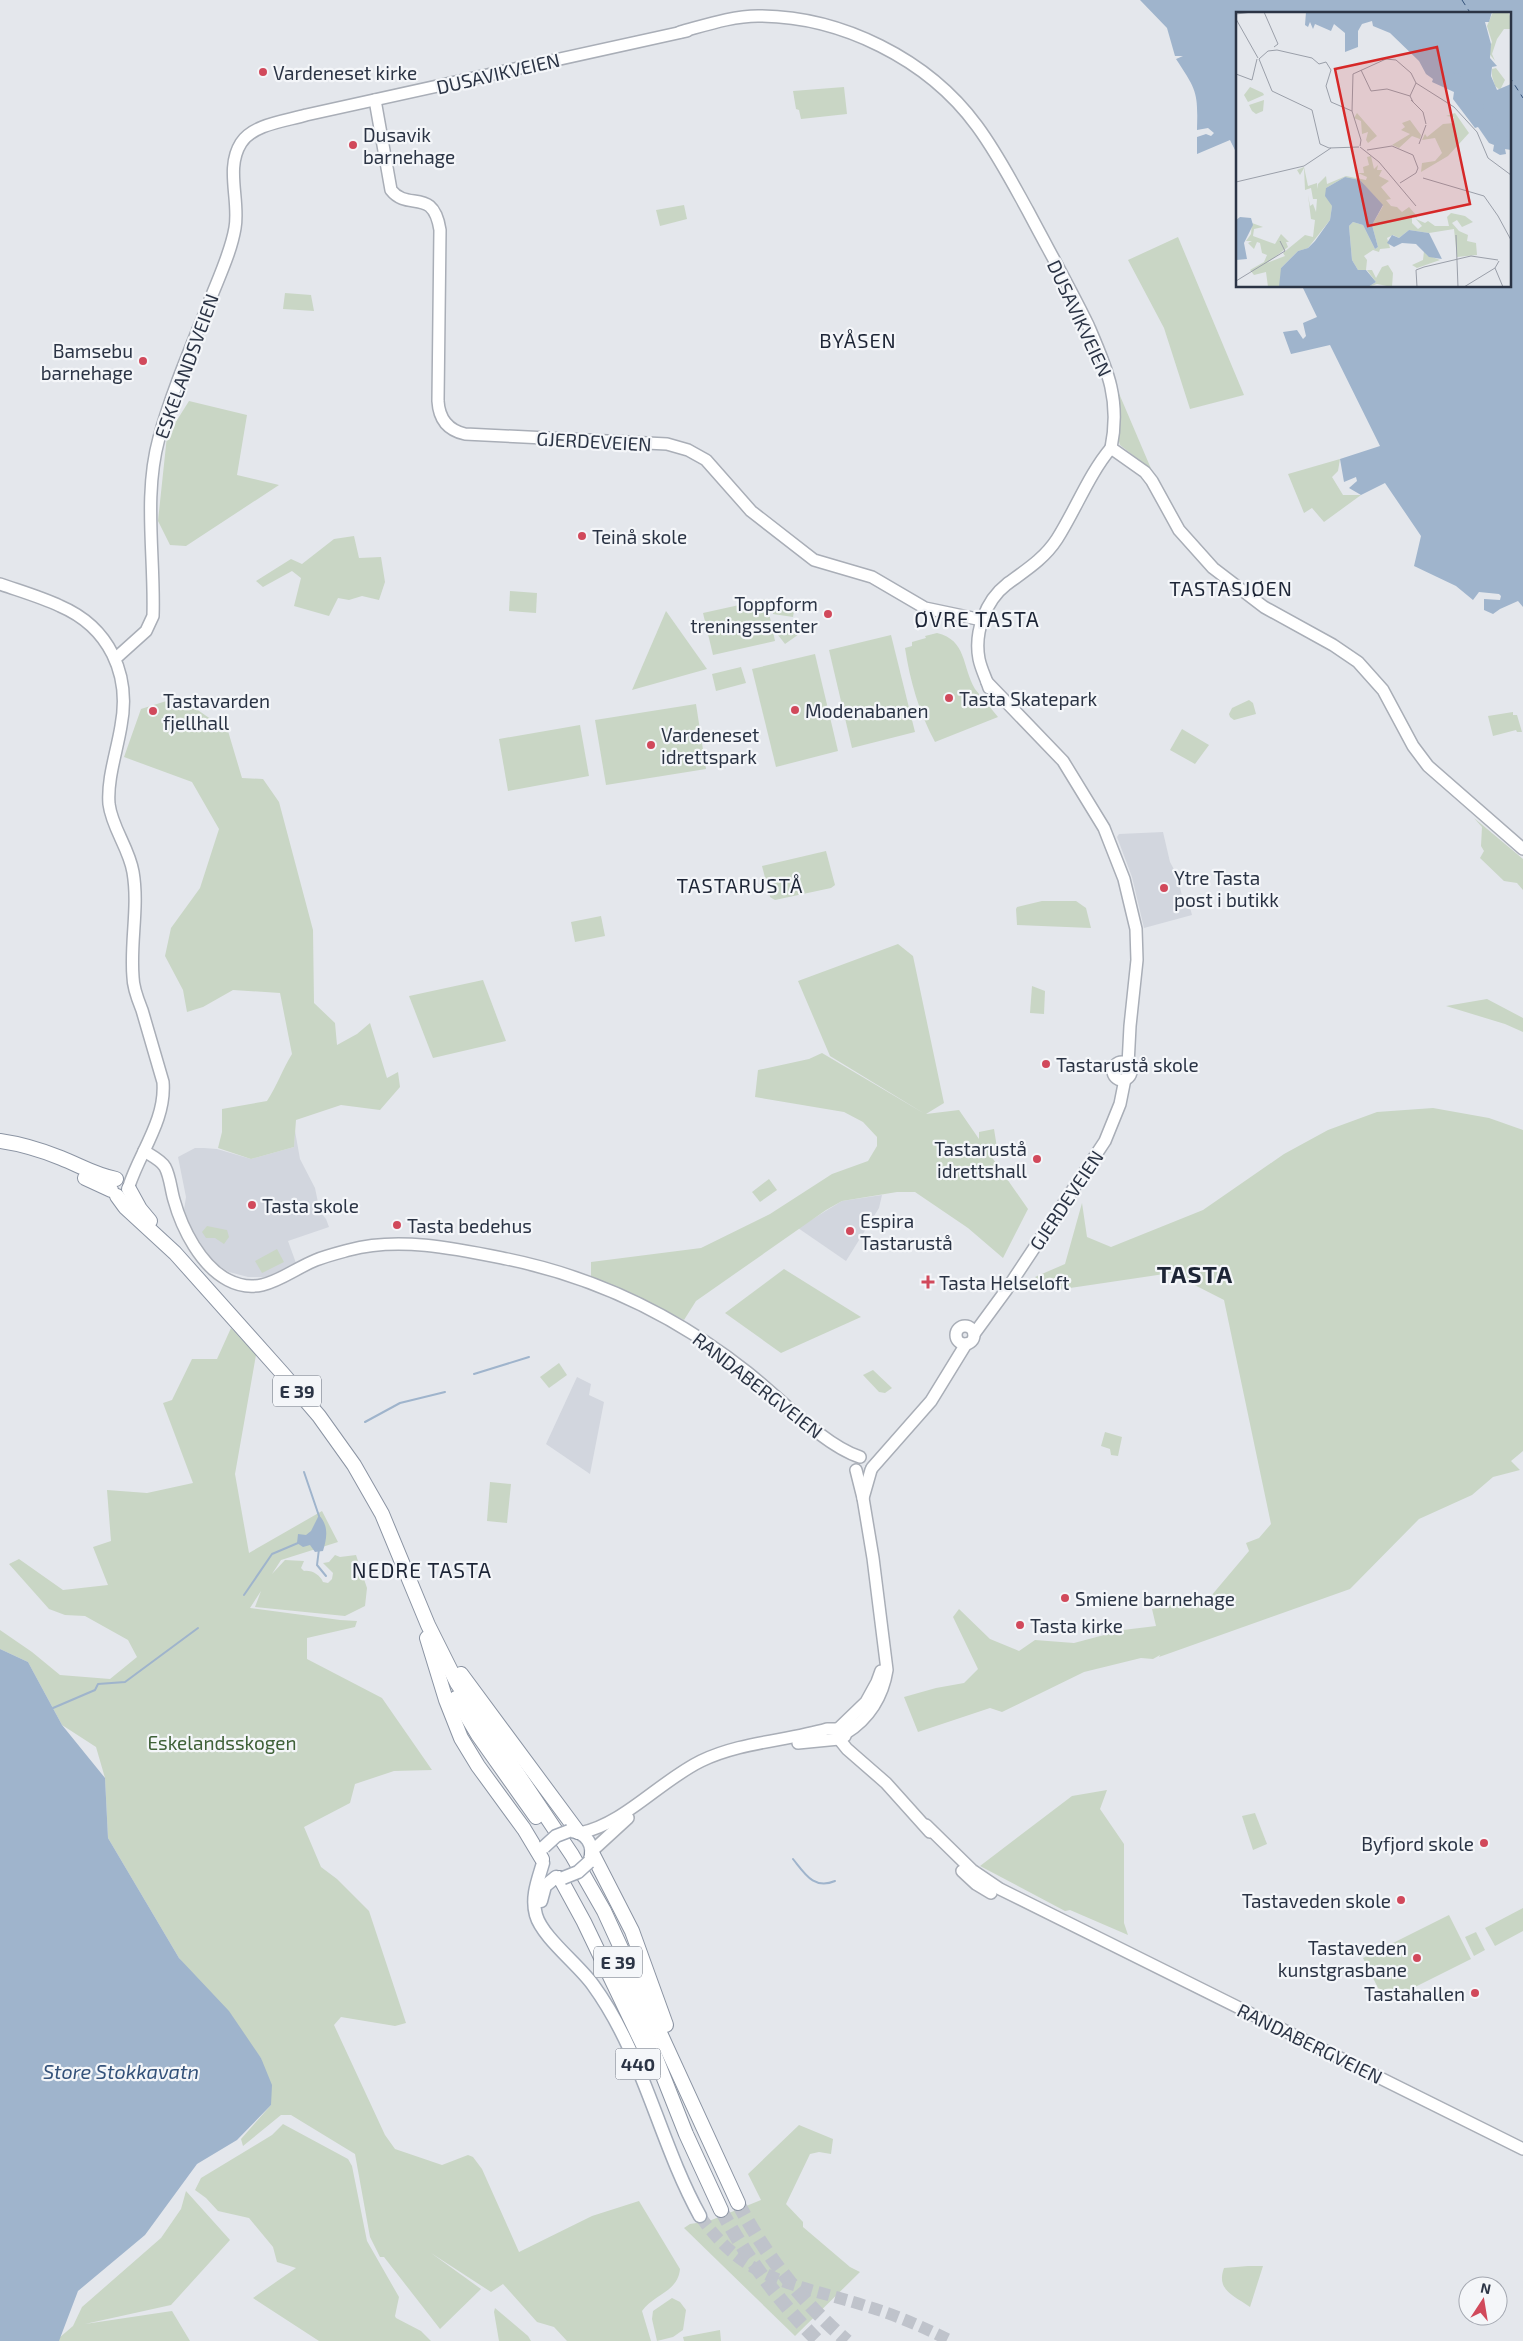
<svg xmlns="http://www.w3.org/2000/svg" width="1523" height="2341" font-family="'Exo 2',sans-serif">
<rect width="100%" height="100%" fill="#e4e7ec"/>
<g fill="#d2d6de">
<polygon points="1163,832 1170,862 1177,875 1183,900 1188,900 1192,915 1144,928 1132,877 1117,837 1119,834"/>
<polygon points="295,1131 300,1159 315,1188 320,1212 326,1219 329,1227 288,1241 296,1263 266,1277 248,1277 229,1272 213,1262 183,1216 186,1197 178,1157 195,1148 204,1148 217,1149 251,1159 294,1147"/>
<polygon points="882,1195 879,1208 846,1261 798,1228 842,1201"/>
<polygon points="577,1377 591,1384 589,1395 604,1402 590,1474 546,1444"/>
</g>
<g fill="#c9d6c5">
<polygon points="844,87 847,114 801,119 799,110 796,109 793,91"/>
<polygon points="684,205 687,219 660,226 656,210"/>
<polygon points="1178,237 1244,395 1190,409 1164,328 1128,260"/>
<polygon points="285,293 311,295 314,311 283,309"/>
<polygon points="1112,377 1155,478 1143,463 1120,445 1118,438 1120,413"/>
<polygon points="189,401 247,415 237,475 279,485 186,546 170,545 158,521 167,436"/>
<polygon points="1340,459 1338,471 1332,477 1343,495 1361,495 1324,522 1312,508 1304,513 1288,474"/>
<polygon points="354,536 359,558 381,557 385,582 379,600 362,596 349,600 338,598 329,616 294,606 301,578 292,571 263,587 256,581 291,559 302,564 334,539"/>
<polygon points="510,591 537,593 536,613 509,611"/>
<polygon points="766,599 775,641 713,655 703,613"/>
<polygon points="775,602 795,605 793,617 773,614"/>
<polygon points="666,611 707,669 632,690"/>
<polygon points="794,622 802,632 785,644 778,635"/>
<path d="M937,633C967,640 962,667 975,689C982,698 990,707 998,717L935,742C919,712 910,681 905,648L912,646V642L926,638L925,636Z"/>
<polygon points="891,635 915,732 852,748 829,650"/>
<polygon points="815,654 838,751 776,767 752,669"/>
<polygon points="741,667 746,683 716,691 712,674"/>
<path d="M179,697L228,731L242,778L263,779L279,802L313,930L314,1003L335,1023L337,1045L357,1034L370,1023L387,1078L398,1072L400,1087L380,1110L341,1105L296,1120L294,1147L251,1159L218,1148L222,1132V1109L267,1101C277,1086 282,1070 292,1054L280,993L233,990L203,1007L187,1012L183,990L165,956L171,928L200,888L219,829L192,782L124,757L141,709Z"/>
<polygon points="1249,700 1253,703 1256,714 1234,720 1230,717 1229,714 1232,708"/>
<polygon points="696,704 706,769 606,785 595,720"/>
<polygon points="1513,712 1513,715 1517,715 1522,732 1517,732 1516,730 1493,736 1488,716"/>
<polygon points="580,725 589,776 508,791 499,739"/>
<polygon points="1182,729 1209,745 1195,764 1170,750"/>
<polygon points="1474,818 1523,859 1523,890 1517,883 1504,881 1480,858 1484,851 1481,846 1482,827"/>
<polygon points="826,851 835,885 831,888 775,900 770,897 762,866"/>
<polygon points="1042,901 1076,901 1086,908 1091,928 1017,925 1016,909 1017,907"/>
<polygon points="601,916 605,936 575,942 571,922"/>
<polygon points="898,944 913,956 944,1103 926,1114 959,1110 979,1139 979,1132 994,1129 998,1154 991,1156 1028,1209 1003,1258 968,1228 915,1192 897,1192 842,1201 826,1210 696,1301 684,1320 591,1276 591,1262 701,1248 770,1214 832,1174 868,1161 877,1146 877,1137 863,1122 844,1112 755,1097 758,1070 809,1059 822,1053 925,1114 830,1056 798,981"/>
<polygon points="483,980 506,1041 433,1058 409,996"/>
<polygon points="1032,986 1045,991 1044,1014 1030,1013"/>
<polygon points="1487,999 1523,1018 1523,1032 1505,1024 1446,1006"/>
<polygon points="1433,1108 1489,1118 1523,1130 1523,1451 1511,1461 1520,1470 1493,1477 1472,1495 1419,1519 1350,1589 1159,1657 1160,1655 1153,1659 1141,1658 1084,1672 1002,1712 990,1708 918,1732 904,1697 936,1688 964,1683 978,1669 953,1617 959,1609 990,1639 1019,1651 1035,1640 1074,1643 1123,1630 1156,1626 1152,1609 1211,1596 1249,1551 1246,1543 1259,1538 1271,1524 1224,1300 1171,1273 1050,1291 1035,1277 1065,1264 1082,1203 1087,1237 1111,1247 1203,1210 1284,1154 1328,1130 1377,1112"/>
<polygon points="769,1179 777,1190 760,1202 752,1192"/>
<polygon points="207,1226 227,1230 229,1237 224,1244 215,1238 206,1238 202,1232"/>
<polygon points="277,1249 284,1262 262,1273 255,1261"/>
<polygon points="784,1269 861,1317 781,1353 725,1313"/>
<path d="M231,1328L256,1355L235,1474L249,1553L322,1511L338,1542L281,1560L272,1574L285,1560L304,1561L301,1568L304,1571C312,1570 320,1575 323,1582L328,1583L332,1579L333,1573L323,1563L329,1562L335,1555L340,1557L356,1555L367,1588L365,1606L345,1616L255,1607L261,1591L250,1608L340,1620L357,1621L355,1627L307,1638V1659L382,1698L432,1770L394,1771L355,1784L350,1803L304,1827L321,1867L337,1879L369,1911L406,2023L395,2026L341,2017L334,2025L385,2135L395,2149L442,2165L468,2155L473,2157L482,2169L519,2252L592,2216L639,2201L680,2269C678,2292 654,2294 642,2311L651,2341H567L554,2327L537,2322L503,2284L491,2292L431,2253L481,2289L440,2329L384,2257H380L370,2237L355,2154L291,2115H281L243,2146L241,2139L271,2105L261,2058L179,1958L108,1838L105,1778L96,1747L62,1725L28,1662L0,1649V1630L32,1652L60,1675L110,1679L137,1657L128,1640L85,1616L65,1615L49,1609L9,1564L19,1559L63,1590L108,1585L93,1547L111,1541L107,1490L147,1493L193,1483L163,1403L172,1400L192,1359H217Z"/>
<polygon points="559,1363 567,1375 549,1388 540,1377"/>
<polygon points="873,1370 892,1388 885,1393 879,1392 863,1375"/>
<polygon points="1105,1432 1122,1437 1118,1456 1111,1455 1110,1449 1101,1446"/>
<polygon points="490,1482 511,1484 507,1523 487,1521"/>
<polygon points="1107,1790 1100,1809 1124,1844 1124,1923 1128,1935 1070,1910 1065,1911 980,1866 1072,1796"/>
<polygon points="1255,1813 1267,1844 1253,1850 1242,1816"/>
<polygon points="1523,1908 1523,1931 1495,1946 1485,1928"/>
<polygon points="1449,1915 1471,1959 1385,2002 1363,1958"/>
<polygon points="1476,1932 1485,1950 1474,1956 1465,1937"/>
<polygon points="283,2124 348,2159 352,2166 367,2241 399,2297 395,2316 396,2318 421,2331 431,2341 319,2341 253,2298 296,2268 277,2262 273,2247 249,2218 218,2211 206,2198 195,2190 201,2178 272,2135"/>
<polygon points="799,2125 833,2139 831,2154 819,2152 810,2154 786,2204 803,2222 803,2227 850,2267 860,2272 795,2336 684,2228 690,2224 709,2221 761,2200 748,2174"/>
<polygon points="186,2191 230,2240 171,2305 85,2324 172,2311 190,2341 59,2341 59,2338 73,2326 82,2307 161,2238 181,2209"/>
<path d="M1248,2266H1263L1250,2307C1233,2295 1216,2290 1224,2268Z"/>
<polygon points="672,2298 680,2302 686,2310 683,2330 673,2337 657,2341 652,2319 653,2311"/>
<polygon points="495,2308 528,2336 531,2341 499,2341 494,2312"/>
<polygon points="720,2330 721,2341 684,2341 683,2337"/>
</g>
<g fill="#9fb4cc">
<path d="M1140,0H1523V607L1518,601L1500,609L1493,614L1484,610V599L1500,600L1501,596L1499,594L1479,592L1473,600L1456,586L1414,566L1421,536L1385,483L1361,495L1349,488L1357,481L1356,477L1344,482L1340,459L1380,446L1330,345L1291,354L1283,332L1297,330L1303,339L1306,336L1303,323L1317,317L1302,286H1509V14H1237V154L1230,140L1197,154V137L1206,134L1211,136L1214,133L1208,128L1197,130C1198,92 1197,91 1176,59L1183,56H1175L1167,28Z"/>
<path d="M319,1515C329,1526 327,1538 323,1551L315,1552L310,1545L303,1547L297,1543L298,1534L306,1535L311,1531Z"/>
<polygon points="0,1649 28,1662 62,1725 105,1778 108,1838 179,1958 229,2011 261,2058 272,2085 271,2105 237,2140 197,2164 145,2235 78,2291 59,2341 0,2341"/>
</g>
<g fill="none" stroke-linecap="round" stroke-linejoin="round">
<g stroke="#9fb4cc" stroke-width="2">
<polyline points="474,1374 529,1357"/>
<polyline points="365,1422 400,1403 445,1392"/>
<polyline points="304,1472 319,1516"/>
<polyline points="319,1549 317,1565 326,1576"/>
<polyline points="244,1595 272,1554 298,1543"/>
<polyline points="53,1708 95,1690 98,1684 125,1682 198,1628"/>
<path d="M793,1859C805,1874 814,1890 835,1881"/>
</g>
<g stroke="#34527a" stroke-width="1" stroke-dasharray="6 5" stroke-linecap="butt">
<polyline points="1462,0 1471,14"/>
<polyline points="1509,76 1523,98"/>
</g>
<path stroke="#bfc3cb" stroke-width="12" stroke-dasharray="12 6" stroke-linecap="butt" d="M700,2216C747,2283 794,2283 866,2306C896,2315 923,2327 951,2341"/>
<g stroke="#bfc3cb" stroke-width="14" stroke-dasharray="14 7" stroke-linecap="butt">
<path d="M738,2203C765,2255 802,2302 847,2341"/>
<path d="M721,2210C747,2258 779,2302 818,2341"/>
</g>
<defs>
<g id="secondary">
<path d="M680,32C706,25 732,16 758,16C841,16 928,59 977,126C997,153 1012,182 1028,211C1048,249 1069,286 1088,325C1107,369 1121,399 1111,448L1145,472L1152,481L1179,530L1213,568L1264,607L1333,645L1358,662L1383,690L1413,746L1428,766L1523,849"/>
<path d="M375,100L391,190C408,212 433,186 440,230L438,401C439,418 447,430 465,434L667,444L688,450L706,460L751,511L814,560L872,577L925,608L982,620"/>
<path d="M0,584C20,591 41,597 60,606C109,627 131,674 121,726C117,751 107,779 109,804C112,828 129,848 133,872C139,907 130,942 133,977C133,988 138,1000 142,1010C149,1034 156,1058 163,1082C166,1120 140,1152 129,1186"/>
<path d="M116,658L146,631L153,616C155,557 143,496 159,438C172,391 192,345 210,300C219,277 231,252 235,228C240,201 225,168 241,143C253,124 286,121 306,115L687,31"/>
<polyline points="987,682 1063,761 1104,828 1124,879 1136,929 1137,960 1130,1026 1128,1065"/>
<path d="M989,688C986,678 981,669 979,659C974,633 985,601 1007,584C1026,570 1044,559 1057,539C1076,509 1089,474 1111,448"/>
<circle cx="1122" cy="1071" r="9"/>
<path d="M144,1151C150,1155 161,1160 165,1167C170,1176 171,1190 174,1200C182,1229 201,1266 228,1280C262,1298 286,1272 316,1260C326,1256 338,1253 349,1250C399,1236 458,1249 507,1259C595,1277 676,1316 747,1372C779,1397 823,1445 860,1457"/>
<circle cx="965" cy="1335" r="9"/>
<polyline points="974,1334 1007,1289 1105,1141 1120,1104 1125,1079"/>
<polyline points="872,1468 931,1401 966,1344"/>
<polyline points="863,1498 871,1470"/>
<polyline points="839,1728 866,1702 877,1682 881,1671"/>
<path d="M846,1733C869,1719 883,1696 887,1670L873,1558L863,1498L856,1470"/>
<polyline points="839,1739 847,1749 886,1783 930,1832"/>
<polyline points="798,1743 839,1739 845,1736"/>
<polyline points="926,1825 972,1870 1000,1889 1523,2149"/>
<path d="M580,1833C624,1824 660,1781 701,1761C740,1742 786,1741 827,1729H836"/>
<polyline points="592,1851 628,1818"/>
<polyline points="962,1871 976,1884 991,1893"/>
</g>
<g id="primary">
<path d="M569,1831C586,1831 596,1846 589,1862"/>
<path d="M543,1863C538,1880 531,1897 536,1915C542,1937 579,1965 593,1985C644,2055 659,2142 700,2216"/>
<polyline points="541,1901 545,1886 556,1877"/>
</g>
<g id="highway">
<path d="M0,1141C21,1144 41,1150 61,1158C81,1166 95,1175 116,1179"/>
<polyline points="85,1178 111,1190"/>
<polyline points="129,1189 140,1209 150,1221"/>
<polyline points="117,1196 125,1207 175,1253 283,1374 319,1416 354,1465 382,1514 428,1625 457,1683 572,1855 604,1911 738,2203"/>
<polyline points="427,1638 446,1700 461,1738 478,1766 524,1829 542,1859"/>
<polyline points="461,1674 578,1832"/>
<polyline points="456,1698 478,1735 536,1817"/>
<polyline points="592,1853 632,1931 666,2025"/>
<polyline points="560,1878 584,1922 643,2045"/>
<polyline points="616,1957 686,2134 721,2210"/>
</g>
</defs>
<use href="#secondary" stroke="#a9aeb7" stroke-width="14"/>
<use href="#primary" stroke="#a3abb8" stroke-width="15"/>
<use href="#highway" stroke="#8b94a3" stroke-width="16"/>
<use href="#secondary" stroke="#fff" stroke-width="11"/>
<use href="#primary" stroke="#fff" stroke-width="12"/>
<use href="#highway" stroke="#fff" stroke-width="14"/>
<defs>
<g id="primary-bridge">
<polyline points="544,1847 556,1836 569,1831"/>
<polyline points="563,1878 578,1872 589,1862"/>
</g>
</defs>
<use href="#primary-bridge" stroke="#a3abb8" stroke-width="15" stroke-linecap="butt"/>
<use href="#primary-bridge" stroke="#fff" stroke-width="12"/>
</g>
<g fill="#d1495b" stroke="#f4f6f9" stroke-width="2">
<circle cx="263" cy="72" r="5"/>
<circle cx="353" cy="145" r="5"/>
<circle cx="143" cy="361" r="5"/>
<circle cx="582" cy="536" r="5"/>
<circle cx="828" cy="614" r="5"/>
<circle cx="949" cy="698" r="5"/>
<circle cx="795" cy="710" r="5"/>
<circle cx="153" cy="711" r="5"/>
<circle cx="651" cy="745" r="5"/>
<circle cx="1164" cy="888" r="5"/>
<circle cx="1046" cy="1064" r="5"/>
<circle cx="1037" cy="1159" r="5"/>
<circle cx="252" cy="1205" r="5"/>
<circle cx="397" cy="1225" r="5"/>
<circle cx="850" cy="1231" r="5"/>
<path d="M925.5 1274.5h5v5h5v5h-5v5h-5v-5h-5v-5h5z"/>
<circle cx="1065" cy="1598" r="5"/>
<circle cx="1020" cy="1625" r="5"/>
<circle cx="1484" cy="1843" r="5"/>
<circle cx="1401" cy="1900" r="5"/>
<circle cx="1417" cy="1958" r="5"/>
<circle cx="1475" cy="1993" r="5"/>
</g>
<g text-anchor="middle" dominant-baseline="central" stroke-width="4.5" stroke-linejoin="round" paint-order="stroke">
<g fill="#f4f6f9" stroke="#676e7b" stroke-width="1">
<rect x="273" y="1375.5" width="48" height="31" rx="4"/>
<rect x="594" y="1946.5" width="48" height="31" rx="4"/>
<rect x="615.5" y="2048.5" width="45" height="31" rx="4"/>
</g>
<g font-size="18" font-weight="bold" fill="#2b3445">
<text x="297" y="1391">E 39</text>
<text x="618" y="1962">E 39</text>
<text x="638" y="2064">440</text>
</g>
<g font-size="19" fill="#2b3445" stroke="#f4f6f9" text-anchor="start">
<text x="273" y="72">Vardeneset kirke</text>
<text x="363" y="134">Dusavik<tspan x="363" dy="22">barnehage</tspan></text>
<text x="133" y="350" text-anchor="end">Bamsebu<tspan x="133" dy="22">barnehage</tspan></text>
<text x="592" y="536">Teinå skole</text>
<text x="818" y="603" text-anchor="end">Toppform<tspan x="818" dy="22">treningssenter</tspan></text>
<text x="959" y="698">Tasta Skatepark</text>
<text x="163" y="700">Tastavarden<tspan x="163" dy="22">fjellhall</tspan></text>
<text x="805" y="710">Modenabanen</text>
<text x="661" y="734">Vardeneset<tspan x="661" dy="22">idrettspark</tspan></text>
<text x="1174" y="877">Ytre Tasta<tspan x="1174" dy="22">post i butikk</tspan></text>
<text x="1056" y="1064">Tastarustå skole</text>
<text x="1027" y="1148" text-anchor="end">Tastarustå<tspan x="1027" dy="22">idrettshall</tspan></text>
<text x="262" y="1205">Tasta skole</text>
<text x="860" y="1220">Espira<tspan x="860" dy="22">Tastarustå</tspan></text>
<text x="407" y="1225">Tasta bedehus</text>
<text x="939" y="1282">Tasta Helseloft</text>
<text x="1075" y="1598">Smiene barnehage</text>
<text x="1030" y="1625">Tasta kirke</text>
<text x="1474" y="1843" text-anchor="end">Byfjord skole</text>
<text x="1391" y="1900" text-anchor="end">Tastaveden skole</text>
<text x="1407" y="1947" text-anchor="end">Tastaveden<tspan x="1407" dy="22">kunstgrasbane</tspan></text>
<text x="1465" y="1993" text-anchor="end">Tastahallen</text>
</g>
<g font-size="19" fill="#2b3445" stroke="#f4f6f9">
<text transform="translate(498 73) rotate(-13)">DUSAVIKVEIEN</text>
<text transform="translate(1080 318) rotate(65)">DUSAVIKVEIEN</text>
<text transform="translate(186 366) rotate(-70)">ESKELANDSVEIEN</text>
<text transform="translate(594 441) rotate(3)">GJERDEVEIEN</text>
<text transform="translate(1066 1200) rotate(-56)">GJERDEVEIEN</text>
<text transform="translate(758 1385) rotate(38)">RANDABERGVEIEN</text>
<text transform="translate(1310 2043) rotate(26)">RANDABERGVEIEN</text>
</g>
<g font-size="19" fill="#3f6138" stroke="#f4f6f9">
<text x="222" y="1742">Eskelandsskogen</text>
</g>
<g font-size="20" letter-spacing="1" fill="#1d2536" stroke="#f4f6f9">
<text x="858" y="340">BYÅSEN</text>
<text x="1231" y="588">TASTASJØEN</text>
<text x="740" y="885">TASTARUSTÅ</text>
</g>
<g font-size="20" font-style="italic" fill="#34527a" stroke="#f4f6f9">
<text x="121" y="2071">Store Stokkavatn</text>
</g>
<g font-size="21" letter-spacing="1" fill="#1d2536" stroke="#f4f6f9">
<text x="977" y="618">ØVRE TASTA</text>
<text x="422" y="1569">NEDRE TASTA</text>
</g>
<g font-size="24" font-weight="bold" letter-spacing="1" fill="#1d2536" stroke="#f4f6f9">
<text x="1195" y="1273">TASTA</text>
</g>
</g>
<g transform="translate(1236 12)">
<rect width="275" height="275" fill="#e4e7ec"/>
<path d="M257,0H272L275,6V17H268L261,27L256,42L259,49L252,40L256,30L251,14ZM260,56L269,68L264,78L259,74L256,64V57ZM14,75L27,81L28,83L12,90L8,83ZM28,88L27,99L20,102L16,99L13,93ZM121,101L141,124L132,131L130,128L132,120L126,122L125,109L118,106ZM219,101L233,121L212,144L185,160L186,151L199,149L206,141L199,126L186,128L189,122L191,125L207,112L218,111V105L210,104ZM174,108L185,123L184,127L176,124L163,136L156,133L174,122L165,118L169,115L166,111ZM135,144L138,157L142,153L141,158H146L143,164L153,169L145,175L155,187L150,188L155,194L161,195L166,200L173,195L180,203L181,206L176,205V211L182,217L186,214L180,207L189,211L192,209L199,214H213L211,205L215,201L229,204L237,210L226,215L221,208L216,211L223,219L232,223L231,229L240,231L241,243L221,245L218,217L193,221L173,218L163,226L157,223L151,226L154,236L144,237L143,240L137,238L128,244L131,248L130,258H122L116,248L113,214L117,210L127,213L139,237L142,235L136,213L147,194L124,168L109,165L90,176L96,194L94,208L72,236L62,239L45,256V274L32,275L30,260L18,263L14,258L28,250L31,243L26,241L24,231L21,230L18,237L12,231L16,229H10L15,222L16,211L27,215L18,217L17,224L39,232L45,222L53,230H50L52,235L31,251L49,244L47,241L69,223L77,225L79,208L75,207L72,183L74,194L77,192L80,200L81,187H77L75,176L69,178L68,156L64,163L61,158L68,155L72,174L81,171V177L82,172L90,164L91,172L110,164L130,168L131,165L122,161H128L127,155L133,153L131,145ZM188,239L191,243L204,248L181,256L176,253L187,248ZM152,253L157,261L156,275L141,272L132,275L140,270L131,258H136L140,266L146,255Z" fill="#c9d6c5"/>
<path d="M70,0H256L253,10H249L255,32L254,46L261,54L256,55L255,64L261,78L275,72V138L269,137L270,142L264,143L257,139L258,133L253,131L242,115L239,116L217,87L218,80L196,70L197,67L190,62L183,49L154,21L137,14L136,9L126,12L122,19V35L109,40V21L98,12L95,19L79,12L77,17L74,10L72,15L69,13ZM109,165L124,168L147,193L136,213L142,235L139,237L127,213L117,210L113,214L116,248L122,258H130L140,270L132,275H43L45,256L62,239L72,236L79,229L94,208L96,194L89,184L90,176ZM4,205L15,206L17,213L8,231L11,247L0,248V208ZM173,218L193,221L206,247L193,245L180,232L166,231L158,235L151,231L156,223L163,226Z" fill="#9fb4cc"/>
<path fill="none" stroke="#9fb4cc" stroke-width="2.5" d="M162,0L220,61L275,128"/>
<path fill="none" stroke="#9a9fa9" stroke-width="1" d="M28,0L42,32L38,35M0,2L16,0M0,7L22,46M23,47L32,39L41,38L76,46L83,52L90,50L95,58L90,74L95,90L116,99M23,47L36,79L76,98L84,132L93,136L123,135M125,58L135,79L151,77L174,84M0,62L16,68L21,47M175,88L187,100L190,112M177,90L174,84L180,71M116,99L117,62L150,47L160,48L175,61L180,71L218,95L241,120L252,146L275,163M116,99L125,128L124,134M183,132L190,113M124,135L143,150L180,194M131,138L156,134L177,143M177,143L182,156L180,161M187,166L248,184L262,204M0,170L68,154L95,136M164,171L180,161M262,204L275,228M220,223L222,275M259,256L267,275M0,269L49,239L44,229M181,275L180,258L188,255L235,244L262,248M228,275L259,256L263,249"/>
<path fill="#d62828" fill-opacity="0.15" stroke="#d62828" stroke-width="2.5" d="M201,35L234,192L132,214L99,57Z"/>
<rect width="275" height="275" fill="none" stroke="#2b3445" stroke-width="2.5"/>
</g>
<g transform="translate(1483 2301) rotate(12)"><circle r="24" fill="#f4f6f9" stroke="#a4a8b1"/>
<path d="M0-4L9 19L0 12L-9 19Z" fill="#d1495b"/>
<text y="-8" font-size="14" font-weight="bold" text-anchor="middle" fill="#2b3445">N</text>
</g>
</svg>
